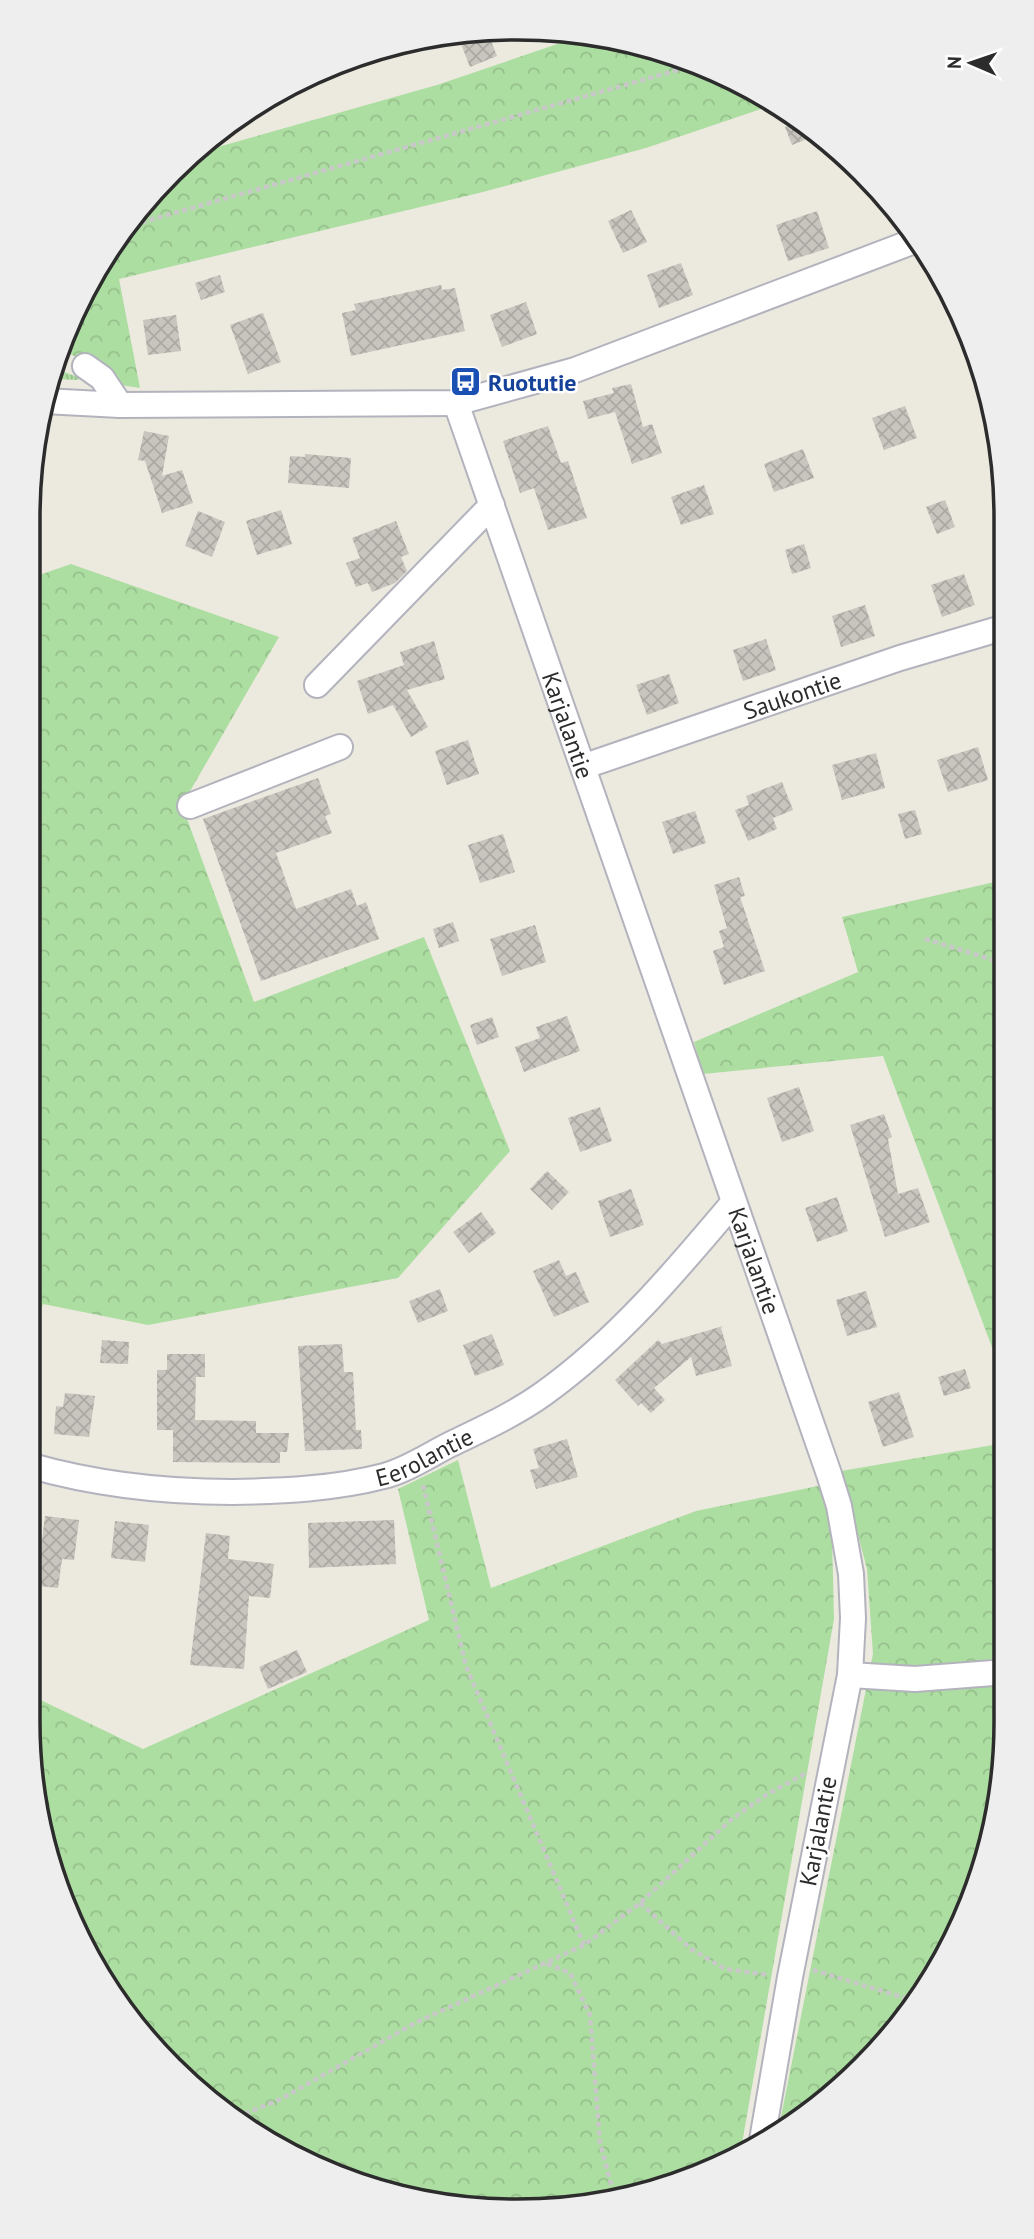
<svg xmlns="http://www.w3.org/2000/svg" width="1034" height="2239" font-family="'PT Sans',sans-serif">
<defs>
<pattern id="grass-tufts" width="24" height="20" patternUnits="userSpaceOnUse" patternTransform="scale(1.75)"><rect width="24" height="20" fill="#addea1"/><path d="M3 7l-1-3M5 7V3M7 7l1-3M15 17l-1-3M17 17v-4M19 17l1-3" fill="none" stroke="#95bf8b"/></pattern>
<pattern id="forest-crowns" width="20" height="18" patternUnits="userSpaceOnUse" patternTransform="scale(1.75)"><rect width="20" height="18" fill="#addea1"/><path d="M2 6a3 3 0 1 1 6 0M12 15a3 3 0 1 1 6 0" fill="none" stroke="#95bf8b"/></pattern>
<pattern id="building-cross-hatch" width="8" height="8" patternUnits="userSpaceOnUse" patternTransform="scale(1.75)"><rect width="8" height="8" fill="#c8c5bf"/><path d="M0 0l8 8M0 8l8-8" fill="none" stroke="#aca9a4"/></pattern>
</defs>
<rect width="100%" height="100%" fill="#ece9df"/>
<polygon fill="url(#grass-tufts)" points="54,368 80,378 78,380 50,379"/>
<g fill="url(#forest-crowns)">
<path d="M584,35L612,37L704,65L773,105L646,148L479,193L119,279L140,388L113,384L105,370L59,349C80,279 137,200 193,154L437,85Z"/>
<polygon points="71,564 279,637 182,805 254,1002 424,937 510,1151 398,1278 148,1325 43,1304 28,1358 28,579"/>
<polygon points="1003,880 1005,1382 883,1056 703,1074 694,1042 858,972 842,917"/>
<polygon points="1005,1443 1006,1722 997,1818 969,1909 884,2045 778,2132 873,1654 867,1569 841,1471"/>
<polygon points="458,1460 491,1588 696,1511 823,1485 832,1535 834,1619 740,2155 674,2185 581,2207 422,2202 273,2146 149,2044 93,1966 54,1880 28,1722 28,1694 143,1749 429,1620 398,1489"/>
</g>
<g fill="url(#building-cross-hatch)">
<polygon points="487,31 497,56 470,67 457,34"/>
<polygon points="800,121 807,125 812,137 792,145 785,127"/>
<polygon points="631,210 647,242 623,253 608,221"/>
<polygon points="817,211 829,248 788,261 776,225"/>
<polygon points="681,263 693,295 659,308 647,275"/>
<polygon points="220,275 225,292 201,300 195,283"/>
<polygon points="441,285 442,290 455,288 465,331 351,356 342,313 356,310 354,304"/>
<polygon points="526,302 537,334 502,347 490,315"/>
<polygon points="263,313 281,362 248,374 230,325"/>
<polygon points="176,315 181,351 148,355 143,320"/>
<polygon points="631,384 643,427 652,424 662,453 632,464 615,412 588,419 583,401 614,393 612,388"/>
<polygon points="905,406 917,438 884,450 872,418"/>
<polygon points="548,426 561,463 568,461 587,518 548,530 534,488 520,493 503,441"/>
<polygon points="144,431 169,436 162,476 182,470 193,503 162,513 145,461 138,460"/>
<polygon points="803,449 814,478 774,492 764,464"/>
<polygon points="305,454 351,458 349,488 288,483 290,456 305,457"/>
<polygon points="704,485 714,514 681,525 671,497"/>
<polygon points="945,500 955,527 937,534 926,507"/>
<polygon points="281,510 292,544 257,555 246,521"/>
<polygon points="198,511 225,522 212,557 185,546"/>
<polygon points="396,521 409,554 401,557 407,571 395,583 372,592 368,583 356,587 346,563 360,558 352,538"/>
<polygon points="804,544 811,568 792,574 785,550"/>
<polygon points="964,574 975,605 942,617 931,585"/>
<polygon points="865,605 875,636 841,647 832,616"/>
<polygon points="766,639 776,670 743,681 733,650"/>
<polygon points="434,641 445,679 407,690 428,727 411,737 393,705 368,714 357,681 404,665 400,652"/>
<polygon points="669,674 679,703 647,715 636,685"/>
<polygon points="468,740 479,774 447,785 435,751"/>
<polygon points="978,747 988,780 948,792 937,760"/>
<polygon points="876,753 885,788 842,800 832,765"/>
<polygon points="318,778 331,814 325,816 332,833 276,853 296,909 351,889 357,906 366,902 379,939 261,981 203,819"/>
<polygon points="782,782 793,810 773,818 777,829 748,841 735,810 749,805 746,796"/>
<polygon points="915,810 922,834 905,839 898,814"/>
<polygon points="695,811 706,843 673,854 662,822"/>
<polygon points="503,834 515,872 480,883 468,845"/>
<polygon points="739,877 745,896 740,897 765,971 724,985 713,951 724,947 719,931 727,928 714,885"/>
<polygon points="453,922 459,941 439,948 433,929"/>
<polygon points="535,925 546,962 502,976 490,939"/>
<polygon points="567,1016 580,1051 524,1072 515,1047 540,1038 536,1027"/>
<polygon points="492,1017 499,1037 477,1045 470,1025"/>
<polygon points="799,1087 814,1131 782,1142 767,1098"/>
<polygon points="600,1107 612,1141 580,1152 568,1118"/>
<polygon points="884,1114 892,1137 888,1139 898,1194 918,1188 930,1222 885,1237 850,1125"/>
<polygon points="547,1171 569,1192 552,1210 530,1189"/>
<polygon points="631,1189 644,1225 610,1237 598,1201"/>
<polygon points="837,1197 848,1231 817,1242 805,1208"/>
<polygon points="481,1212 496,1233 469,1253 453,1232"/>
<polygon points="559,1260 566,1276 576,1272 589,1302 554,1317 533,1271"/>
<polygon points="440,1289 448,1311 418,1323 409,1301"/>
<polygon points="866,1291 877,1327 847,1336 836,1300"/>
<polygon points="723,1326 721,1328 732,1366 696,1376 691,1357 654,1388 665,1400 651,1413 641,1403 638,1406 615,1380 658,1340 662,1344"/>
<polygon points="492,1334 504,1365 475,1376 463,1345"/>
<polygon points="102,1340 129,1342 128,1364 100,1363"/>
<polygon points="342,1344 344,1372 353,1372 356,1430 361,1430 362,1449 305,1451 298,1346"/>
<polygon points="167,1354 205,1354 205,1377 196,1377 195,1420 256,1421 256,1433 289,1433 287,1452 280,1452 280,1463 173,1462 173,1430 157,1430 157,1370 167,1370"/>
<polygon points="965,1369 971,1388 944,1396 938,1377"/>
<polygon points="899,1392 914,1437 883,1447 868,1402"/>
<polygon points="65,1393 95,1396 89,1437 54,1434 56,1406 63,1407"/>
<polygon points="567,1439 578,1477 536,1489 530,1470 539,1468 533,1449"/>
<polygon points="45,1516 79,1520 74,1560 62,1559 58,1588 29,1585 34,1540 42,1541"/>
<polygon points="394,1520 396,1564 309,1568 308,1523"/>
<polygon points="115,1521 149,1525 145,1562 111,1558"/>
<polygon points="206,1533 230,1536 228,1559 274,1564 270,1598 249,1596 244,1669 190,1665"/>
<polygon points="297,1650 307,1672 268,1689 259,1667"/>
</g>
<g fill="none" stroke-linecap="round" stroke-linejoin="round">
<defs>
<g id="minor">
<polyline points="85,366 102,378 120,405"/>
<polyline points="44,401 120,405 456,403 575,370 917,240"/>
<path id="s1" d="M456,403L829,1474L839,1506L851,1574L853,1618L850,1675L790,1977L761,2146"/>
<polyline points="317,685 492,505"/>
<path id="s2" d="M585,766L900,658L1002,628"/>
<polyline points="190,806 340,747"/>
<path id="s3" d="M28,1465C94,1484 163,1492 232,1492C283,1491 334,1489 384,1476C407,1470 429,1455 451,1444C482,1429 515,1414 543,1394C617,1341 675,1272 733,1203"/>
<polyline points="850,1675 915,1679 1006,1672"/>
</g>
</defs>
<use href="#minor" stroke="#b3b3be" stroke-width="28"/>
<g stroke="#c8c8c8" stroke-width="4.5" stroke-dasharray="5 3.5" stroke-linecap="butt">
<polyline points="125,227 699,64"/>
<polyline points="925,939 1003,963"/>
<polyline points="423,1485 466,1666 584,1945"/>
<polyline points="640,1903 691,1949 725,1969 769,1975"/>
<polyline points="547,1964 570,1973 590,2015 600,2143 615,2199"/>
<polyline points="813,1970 912,2000"/>
<polyline points="237,2117 281,2099 415,2023 584,1945 640,1903 732,1819 766,1795 808,1772"/>
</g>
<use href="#minor" stroke="#fff" stroke-width="24"/>
</g>
<defs>
<symbol id="bus-square" viewBox="-11 -11 22 22"><rect x="-9" y="-9" width="18" height="18" rx="4" fill="#1a4fb4" stroke="#fff"/><path d="M-5-6H5V4H4V6H2V4H-2V6H-4V4H-5ZM-3.5-4V0h7V-4ZM-3.5 1.2v1.5H-2V1.2ZM2 1.2v1.5H3.5V1.2Z" fill="#fff"/></symbol>
</defs>
<g fill-rule="evenodd">
<use href="#bus-square" x="448" y="364" width="35" height="35"/>
</g>
<g text-anchor="middle" dominant-baseline="central" stroke-width="5" stroke-linejoin="round" paint-order="stroke">
<g font-size="24" font-weight="bold" fill="#164399" stroke="#fff" text-anchor="start">
<text x="488" y="382">Ruotutie</text>
</g>
<g font-size="24" fill="#2c2c2c" stroke="#fff">
<text stroke="none"><textPath href="#s2" startOffset="219">Saukontie</textPath></text>
<text stroke="none"><textPath href="#s1" startOffset="341">Karjalantie</textPath></text>
<text stroke="none"><textPath href="#s1" startOffset="908">Karjalantie</textPath></text>
<text stroke="none"><textPath href="#s3" startOffset="404">Eerolantie</textPath></text>
<text transform="translate(818 1831) rotate(-79)">Karjalantie</text>
</g>
</g>
<path d="M0 0H1034V2239H0ZM517 40H517A477 477 0 0 1 994 517V1722A477 477 0 0 1 517 2199H517A477 477 0 0 1 40 1722V517A477 477 0 0 1 517 40Z" fill="#eee" fill-rule="evenodd"/>
<path fill="none" stroke="#2c2c2c" stroke-width="3.5" d="M517 40H517A477 477 0 0 1 994 517V1722A477 477 0 0 1 517 2199H517A477 477 0 0 1 40 1722V517A477 477 0 0 1 517 40Z"/>
<g transform="translate(971 63) rotate(272)" stroke="#ffffff" stroke-width="5" paint-order="stroke">
<path d="M0-5L12 26L0 18L-12 26Z" fill="#2c2c2c"/>
<text y="-10" font-size="19" font-weight="bold" text-anchor="middle" fill="#2c2c2c">N</text>
</g>
</svg>
